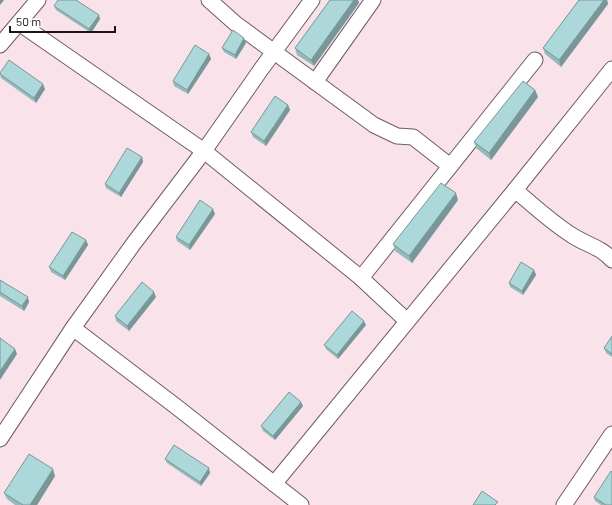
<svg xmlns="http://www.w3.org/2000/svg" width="612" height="505" font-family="Barlow,sans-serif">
<rect width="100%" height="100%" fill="#f9e2ea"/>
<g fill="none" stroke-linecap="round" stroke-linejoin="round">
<defs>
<g id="minor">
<polyline points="209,0 236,24 374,125 397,136 413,137 450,166"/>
<polyline points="19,23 204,151 361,278 407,321"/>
<polyline points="0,45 38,0"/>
<polyline points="315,82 373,0"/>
<path d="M515,190C534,206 552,223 573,236C587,245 601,247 612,260"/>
<polyline points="361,278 535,60"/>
<polyline points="73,328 178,408 301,505"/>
<polyline points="0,439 73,328 134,243 204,151 262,68 312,0"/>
<polyline points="274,484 515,190 612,69"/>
<polyline points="564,505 612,434"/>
</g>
</defs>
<use href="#minor" stroke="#6f5c62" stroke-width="17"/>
<use href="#minor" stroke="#fff" stroke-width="15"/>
</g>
<g fill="#95babb">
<polygon points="330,0 358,0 359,3 314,66 297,55 295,48"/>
<polygon points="579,0 607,0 608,4 561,67 545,54 543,48"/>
<polygon points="54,6 100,19 91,33 56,10"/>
<polygon points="246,43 236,59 224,52 222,48"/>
<polygon points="209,54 211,59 188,94 174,86 173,81"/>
<polygon points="0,73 45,89 36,103 1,78"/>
<polygon points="535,90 538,97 491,160 476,148 474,142"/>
<polygon points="288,105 290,110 266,146 253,137 251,132"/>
<polygon points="142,157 143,162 121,197 106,188 105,184"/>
<polygon points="458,200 412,263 395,251 393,244"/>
<polygon points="215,214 190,250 177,241 176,237"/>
<polygon points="86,240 88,245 65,280 51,272 49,267"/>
<polygon points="534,270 536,275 523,295 510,287 509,283"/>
<polygon points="0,280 29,302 24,311 0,296"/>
<polygon points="156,297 129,331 116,321 115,316"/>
<polygon points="366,325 338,359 326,349 324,345"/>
<polygon points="612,336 612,357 606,353 604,348"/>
<polygon points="303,406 275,440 263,431 261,426"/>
<polygon points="165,459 210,473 201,486 167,463"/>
<polygon points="55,476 37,505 15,505 7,499 4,493"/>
<polygon points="594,497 612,505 601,505 595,501"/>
</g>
<g fill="#799799">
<polygon points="0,0 4,0 0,5"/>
<polygon points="354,0 358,0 359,3 314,66 311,60"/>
<polygon points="604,0 607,0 608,4 561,67 559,60"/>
<polygon points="99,15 100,19 91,33 89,29"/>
<polygon points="244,38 246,43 236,59 235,55"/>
<polygon points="209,54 211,59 188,94 187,90"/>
<polygon points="43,84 45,89 36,103 34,98"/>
<polygon points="535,90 538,97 491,160 489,153"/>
<polygon points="288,105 290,110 266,146 264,141"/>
<polygon points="142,157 143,162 121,197 119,193"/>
<polygon points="456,193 458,200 412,263 409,256"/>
<polygon points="213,209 215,214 190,250 189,245"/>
<polygon points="86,240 88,245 65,280 63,276"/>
<polygon points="534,270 536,275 523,295 522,291"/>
<polygon points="154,292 156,297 129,331 127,326"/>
<polygon points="28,297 29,302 24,311 22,306"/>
<polygon points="364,321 366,325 338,359 337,355"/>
<polygon points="15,349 17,354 0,380 0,371"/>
<polygon points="301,402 303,406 275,440 273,436"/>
<polygon points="209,468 210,473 201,486 200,482"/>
<polygon points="53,469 55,476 37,505 30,505"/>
</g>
<g fill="#add8da" stroke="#799799">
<polygon points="58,0 76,0 99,15 89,29 54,6"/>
<polygon points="330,0 354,0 311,60 295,48"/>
<polygon points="579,0 604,0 559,60 543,48"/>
<polygon points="233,30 244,38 235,55 222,48"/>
<polygon points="195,45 209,54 187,90 173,81"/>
<polygon points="9,60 43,84 34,98 0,74 0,73"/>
<polygon points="523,81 535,90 489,153 474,142"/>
<polygon points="275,96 288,105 264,141 251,132"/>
<polygon points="127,148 142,157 119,193 105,184"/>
<polygon points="441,183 456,193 409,256 393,244"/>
<polygon points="200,200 213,209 189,245 176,237"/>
<polygon points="72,232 86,240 63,276 49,267"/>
<polygon points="521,262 534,270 522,291 509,283"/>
<polygon points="0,280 28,297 22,306 0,292"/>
<polygon points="142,282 154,292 127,326 115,316"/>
<polygon points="352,311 364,321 337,355 324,345"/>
<polygon points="612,336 612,354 604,348"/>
<polygon points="0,338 15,349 0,371"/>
<polygon points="289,392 301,402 273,436 261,426"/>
<polygon points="174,445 209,468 200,482 165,459"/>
<polygon points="29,454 53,469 30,505 23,505 4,493"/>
<polygon points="611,471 612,472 612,505 606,505 594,497"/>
<polygon points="482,491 498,502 495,505 473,505"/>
</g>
<path d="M10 26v6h105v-6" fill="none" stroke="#1b1316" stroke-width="2"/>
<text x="16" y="26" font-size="12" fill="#1b1316" stroke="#ffffff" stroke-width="3" paint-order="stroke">50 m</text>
</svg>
